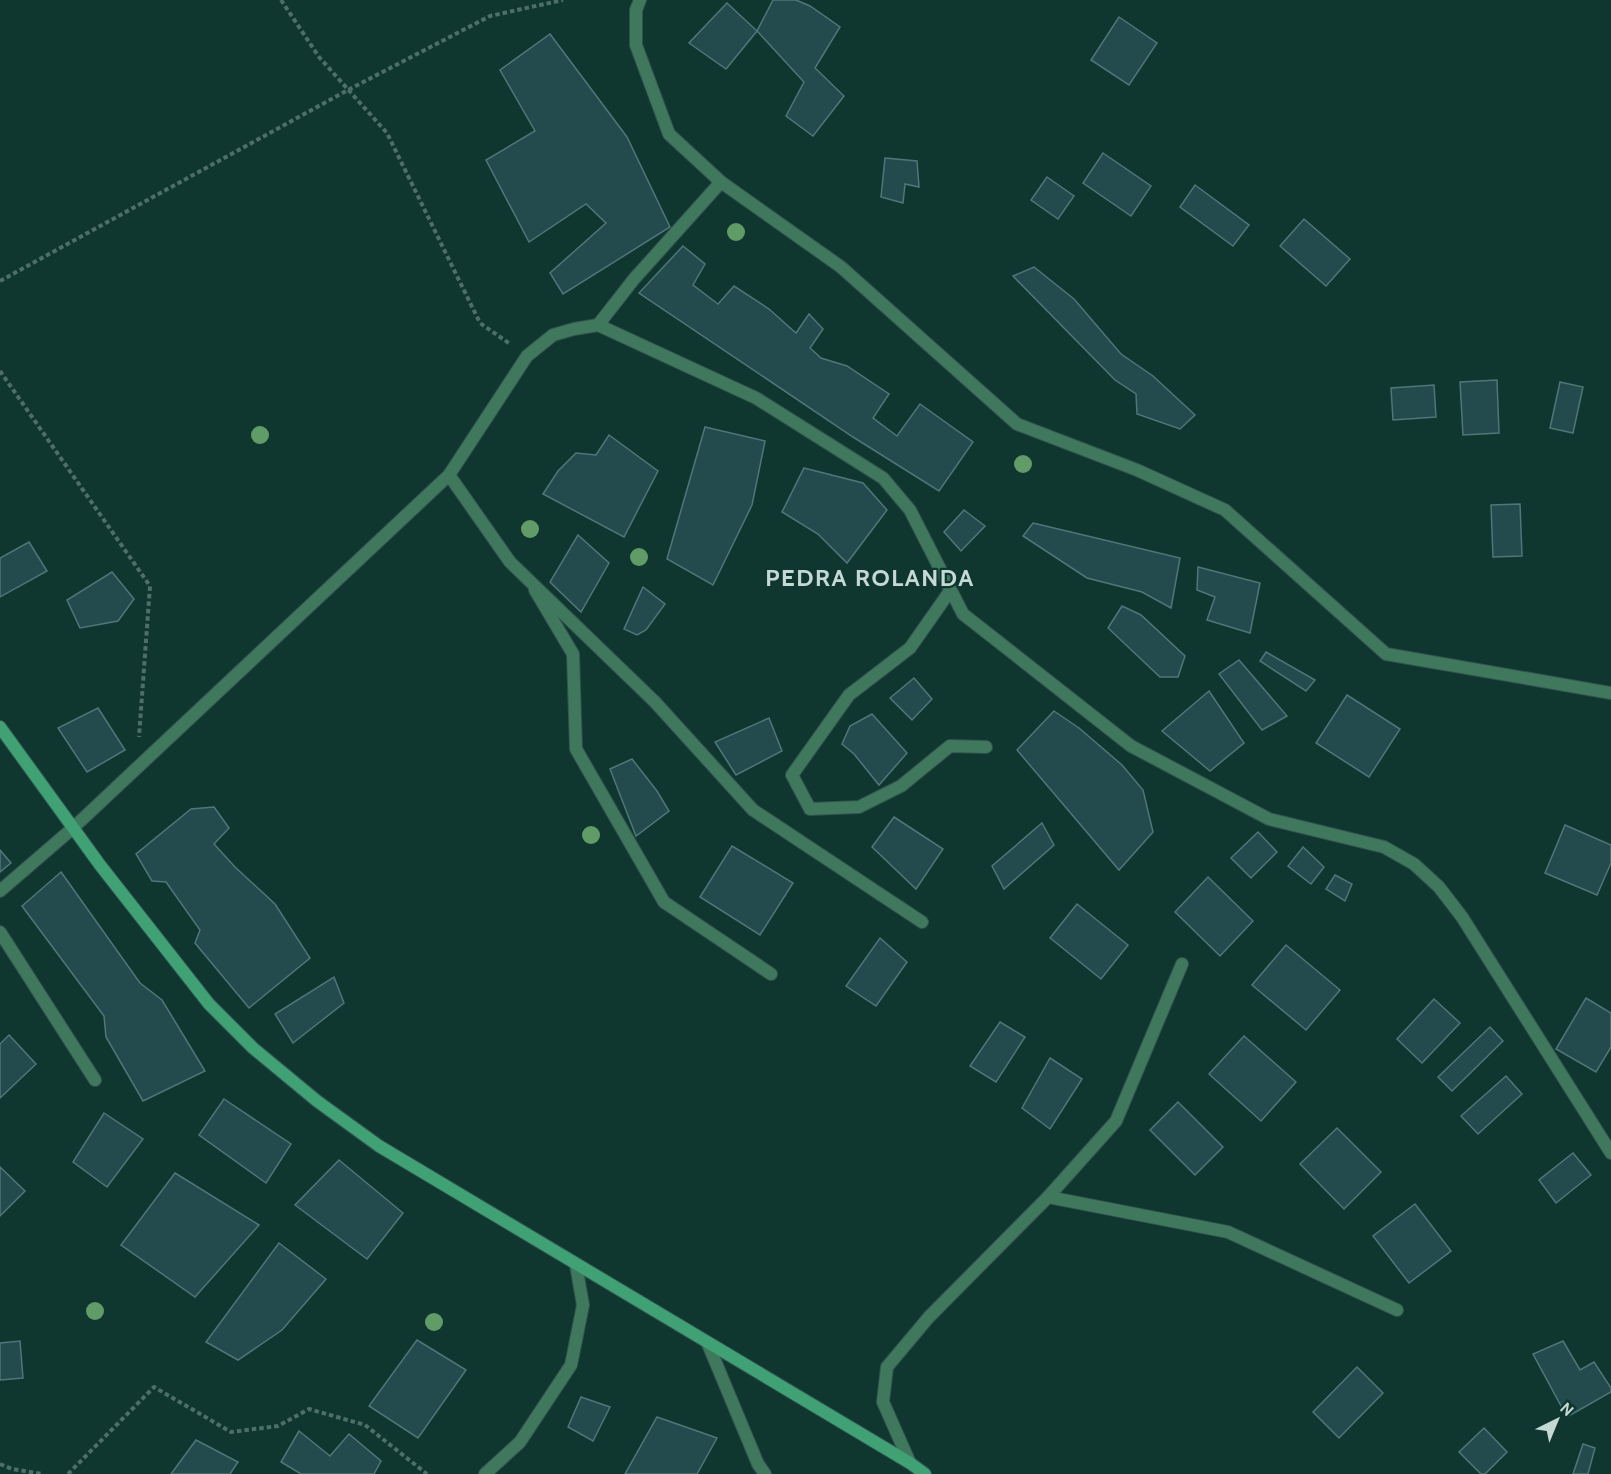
<svg xmlns="http://www.w3.org/2000/svg" width="1611" height="1474" font-family="Cabin,sans-serif">
<rect width="100%" height="100%" fill="#103630"/>
<g fill="#234a4c" stroke="#4f7779" stroke-width="1.5">
<polygon points="773,0 796,0 810,6 840,27 815,68 844,96 813,136 786,116 804,82 757,31"/>
<polygon points="727,3 757,31 726,69 689,43"/>
<polygon points="1119,17 1157,43 1129,85 1091,60"/>
<polygon points="550,34 627,137 670,227 563,294 550,273 606,223 586,204 529,242 486,160 535,131 500,70"/>
<polygon points="1103,153 1151,186 1131,216 1083,183"/>
<polygon points="885,158 917,161 919,187 905,184 903,203 881,197"/>
<polygon points="1047,177 1074,196 1058,219 1031,200"/>
<polygon points="1195,185 1249,225 1233,246 1180,207"/>
<polygon points="1304,219 1350,259 1326,286 1280,246"/>
<polygon points="683,246 705,264 693,285 718,304 734,286 769,309 796,333 809,314 823,329 810,348 821,358 847,366 889,394 873,418 897,436 920,404 973,442 939,491 853,437 639,293"/>
<polygon points="1034,267 1074,299 1121,354 1153,376 1195,415 1180,429 1137,414 1136,394 1115,380 1013,276"/>
<polygon points="1497,380 1499,433 1463,435 1460,382"/>
<polygon points="1560,382 1583,387 1573,433 1550,428"/>
<polygon points="1434,385 1436,417 1393,420 1391,388"/>
<polygon points="705,427 765,441 752,505 713,585 667,559"/>
<polygon points="609,435 658,471 624,537 543,494 558,471 576,453 596,455"/>
<polygon points="804,468 863,483 887,510 847,563 818,534 782,512"/>
<polygon points="1520,504 1522,556 1493,557 1491,505"/>
<polygon points="964,510 985,526 961,551 944,532"/>
<polygon points="1033,523 1180,558 1171,608 1142,592 1087,578 1023,536"/>
<polygon points="578,535 609,563 581,612 550,582"/>
<polygon points="29,542 47,571 0,597 0,558"/>
<polygon points="1198,567 1260,583 1250,633 1207,620 1215,597 1197,590"/>
<polygon points="112,572 134,599 118,621 80,628 67,600"/>
<polygon points="643,587 665,604 646,630 637,635 624,629"/>
<polygon points="1122,606 1141,615 1185,656 1178,677 1160,677 1108,628"/>
<polygon points="1266,652 1315,680 1306,691 1260,661"/>
<polygon points="1239,660 1287,716 1262,730 1219,674"/>
<polygon points="914,678 932,699 912,720 890,698"/>
<polygon points="1209,691 1244,743 1210,771 1162,731"/>
<polygon points="1347,695 1400,729 1369,777 1316,743"/>
<polygon points="98,708 125,750 87,772 58,728"/>
<polygon points="1054,711 1079,728 1122,765 1143,790 1153,832 1119,870 1017,750"/>
<polygon points="872,714 907,753 879,785 854,754 842,744 850,726"/>
<polygon points="769,718 782,751 736,775 715,742"/>
<polygon points="632,759 657,791 669,811 636,836 610,769"/>
<polygon points="214,807 229,828 214,844 235,867 275,904 310,958 249,1008 195,943 200,930 166,882 152,881 136,854 191,809"/>
<polygon points="894,817 943,849 916,889 872,847"/>
<polygon points="1042,823 1054,845 1004,889 992,866"/>
<polygon points="1565,825 1611,845 1611,863 1597,895 1545,873"/>
<polygon points="1258,832 1277,852 1251,878 1231,858"/>
<polygon points="732,846 793,883 760,935 700,897"/>
<polygon points="1303,847 1324,867 1311,884 1288,866"/>
<polygon points="0,850 11,863 0,872"/>
<polygon points="61,872 140,983 162,1000 205,1071 143,1101 106,1037 104,1016 22,906"/>
<polygon points="1335,875 1352,884 1345,901 1326,889"/>
<polygon points="1208,877 1253,921 1220,956 1175,912"/>
<polygon points="1077,904 1128,945 1101,979 1050,938"/>
<polygon points="880,938 907,962 876,1006 846,986"/>
<polygon points="1286,945 1340,990 1306,1030 1252,985"/>
<polygon points="334,977 344,1003 293,1043 275,1014"/>
<polygon points="1586,998 1611,1013 1611,1047 1596,1072 1556,1049"/>
<polygon points="1434,999 1460,1023 1422,1063 1397,1039"/>
<polygon points="1000,1022 1025,1037 996,1082 970,1066"/>
<polygon points="1490,1027 1503,1041 1452,1091 1438,1077"/>
<polygon points="9,1035 36,1064 0,1098 0,1044"/>
<polygon points="1244,1036 1296,1082 1261,1121 1209,1074"/>
<polygon points="1050,1058 1082,1079 1050,1129 1022,1108"/>
<polygon points="1506,1076 1522,1094 1478,1134 1461,1116"/>
<polygon points="224,1099 291,1144 266,1183 199,1135"/>
<polygon points="1178,1102 1223,1147 1195,1175 1150,1130"/>
<polygon points="104,1113 143,1139 107,1187 73,1162"/>
<polygon points="1337,1128 1381,1172 1344,1209 1300,1164"/>
<polygon points="1573,1153 1591,1175 1556,1203 1539,1180"/>
<polygon points="339,1160 403,1213 367,1259 295,1205"/>
<polygon points="0,1167 25,1191 0,1216"/>
<polygon points="175,1173 259,1225 195,1297 121,1245"/>
<polygon points="1415,1204 1451,1251 1409,1283 1373,1236"/>
<polygon points="279,1243 326,1279 282,1330 238,1360 206,1342"/>
<polygon points="417,1340 466,1370 418,1438 369,1406"/>
<polygon points="20,1341 23,1378 0,1380 0,1343"/>
<polygon points="1563,1341 1580,1370 1594,1362 1611,1388 1611,1392 1567,1417 1533,1354"/>
<polygon points="1357,1367 1383,1393 1339,1438 1313,1412"/>
<polygon points="581,1397 610,1407 593,1441 568,1427"/>
<polygon points="657,1417 717,1438 697,1474 625,1474"/>
<polygon points="1484,1428 1507,1452 1485,1474 1481,1474 1459,1452"/>
<polygon points="299,1431 330,1456 349,1434 381,1461 374,1474 301,1474 281,1462"/>
<polygon points="196,1440 238,1462 230,1474 171,1474"/>
<polygon points="1583,1444 1595,1448 1588,1474 1573,1474"/>
</g>
<g fill="none" stroke-linecap="round" stroke-linejoin="round">
<defs>
<g id="lane">
<polyline points="535,590 573,654 576,749 664,902 771,974"/>
<polyline points="950,591 910,648 849,695 792,775 810,809 859,807 901,786 950,746 986,747"/>
<polyline points="1048,1197 1116,1121 1182,964"/>
<polyline points="910,1463 883,1402 887,1367 929,1317 1048,1197 1228,1232 1397,1310"/>
</g>
<g id="street">
<polyline points="721,182 841,267 1017,424 1137,470 1225,510 1386,654 1611,693"/>
<polyline points="598,325 634,279 721,182 669,134 636,45 636,10 640,0"/>
<polyline points="449,475 510,562 655,702 753,810 922,922"/>
<polyline points="0,891 73,828 449,475 527,356 553,335 574,329 598,325 756,398 883,478 910,510 963,614 1131,746 1269,819 1384,847 1414,864 1439,887 1462,917 1611,1153"/>
<polyline points="0,932 95,1080"/>
<polyline points="708,1344 758,1464 765,1474"/>
<polyline points="485,1474 520,1442 571,1365 583,1305 576,1265"/>
</g>
<polyline id="secondary" points="0,727 100,865 209,1004 253,1048 317,1101 379,1146 910,1463 925,1474"/>
</defs>
<use href="#lane" stroke="#31534e" stroke-width="14"/>
<use href="#street" stroke="#31534e" stroke-width="14"/>
<use href="#secondary" stroke="#31534e" stroke-width="14"/>
<g stroke="#4e6e68" stroke-width="4" stroke-dasharray="4.5 3" stroke-linecap="butt">
<polyline points="281,0 319,57 387,133 480,323 510,344"/>
<polyline points="0,281 348,90 490,16 563,0"/>
<polyline points="0,371 150,586 139,737"/>
<polyline points="0,1464 12,1469 43,1474"/>
<polyline points="68,1474 154,1387 231,1432 278,1426 309,1409 365,1425 427,1474"/>
</g>
<use href="#lane" stroke="#3f785c" stroke-width="12"/>
<use href="#street" stroke="#3f785c" stroke-width="12"/>
<use href="#secondary" stroke="#3fa174" stroke-width="12"/>
</g>
<g fill="#619b68">
<circle cx="736" cy="232" r="9"/>
<circle cx="260" cy="435" r="9"/>
<circle cx="1023" cy="464" r="9"/>
<circle cx="530" cy="529" r="9"/>
<circle cx="639" cy="557" r="9"/>
<circle cx="591" cy="835" r="9"/>
<circle cx="95" cy="1311" r="9"/>
<circle cx="434" cy="1322" r="9"/>
</g>
<g text-anchor="middle" dominant-baseline="central" stroke-width="4.5" stroke-linejoin="round" paint-order="stroke">
<g font-size="24" font-weight="bold" letter-spacing="1.5" fill="#c5d9d4" stroke="#103630">
<text x="870" y="577">PEDRA ROLANDA</text>
</g>
</g>
<g transform="translate(1557 1420) rotate(43)" stroke="#103630" stroke-width="4.5" paint-order="stroke">
<path d="M0-4.5L10 22L0 15L-10 22Z" fill="#c5d9d4"/>
<text y="-9" font-size="16" font-weight="bold" text-anchor="middle" fill="#c5d9d4">N</text>
</g>
</svg>
